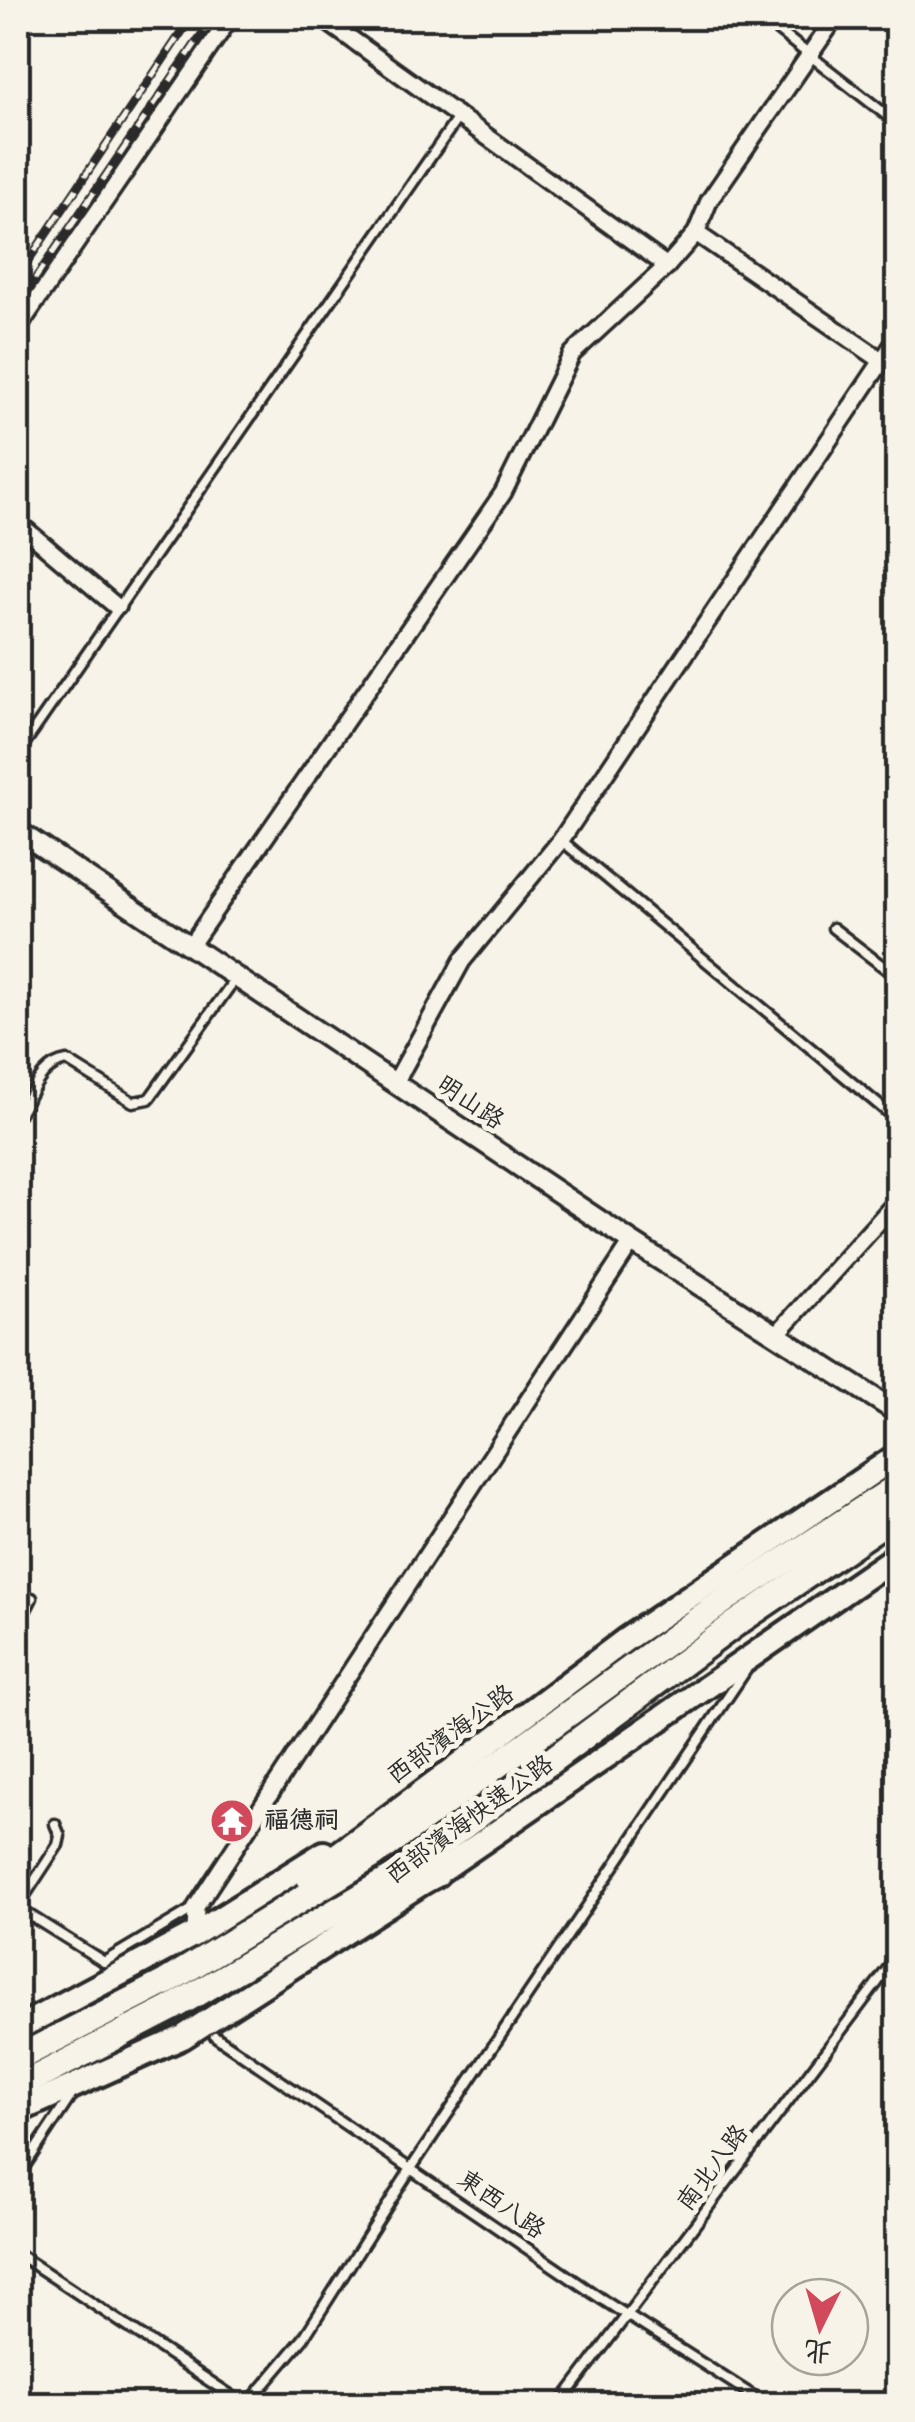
<svg xmlns="http://www.w3.org/2000/svg" width="915" height="2422" font-family="Kalam,'LXGW WenKai TC',sans-serif">
<rect width="100%" height="100%" fill="#f7f3e8"/>
<filter id="ink" filterUnits="userSpaceOnUse"><feTurbulence type="fractalNoise" baseFrequency=".01" numOctaves="2"/><feDisplacementMap in="SourceGraphic" scale="20" xChannelSelector="R" yChannelSelector="G"/><feConvolveMatrix kernelMatrix="1 2 1 2 8 2 1 2 1" color-interpolation-filters="sRGB"/></filter>
<g filter="url(#ink)">
<g fill="none" stroke-linecap="round" stroke-linejoin="round">
<defs>
<g id="service">
<polyline points="762,18 898,124"/>
<polyline points="881,360 898,371"/>
<polyline points="18,753 459,116"/>
<polyline points="561,840 898,1121"/>
<polyline points="833,928 898,978"/>
<path d="M18,1116C32,1095 39,1065 67,1061L133,1102L149,1099L235,979"/>
<polyline points="18,1625 32,1598"/>
<polyline points="18,1906 58,1845 60,1836 55,1824"/>
<polyline points="18,1908 104,1962 196,1907"/>
<polyline points="215,2036 603,2300 766,2404"/>
<polyline points="18,2176 73,2093"/>
<polyline points="18,2254 244,2404"/>
<polyline points="248,2404 303,2339 412,2167 746,1670"/>
<polyline points="560,2404 898,1955"/>
</g>
<g id="minor">
<polyline points="322,18 667,266"/>
<polyline points="696,233 881,360"/>
<polyline points="18,328 230,18"/>
<polyline points="18,523 117,607"/>
<polyline points="190,946 503,493 572,354 667,266 696,233 709,201 835,18"/>
<polyline points="395,1083 462,961 561,840 898,337"/>
<polyline points="777,1334 898,1200"/>
<polyline points="195,1934 196,1907 632,1242"/>
</g>
<polyline id="tertiary" points="18,831 632,1242 898,1413"/>
<g id="primary">
<polyline points="431,1786 625,1640 898,1455"/>
<polyline points="18,2028 195,1934 324,1853"/>
<polyline points="18,2111 183,2037 436,1874 898,1555"/>
</g>
<g id="trunk">
<polyline points="309,1877 446,1776"/>
<polyline points="380,1903 436,1874"/>
<polyline points="18,2058 166,1982 375,1854 729,1597 898,1486"/>
<polyline points="18,2087 170,2009 396,1876 735,1624 898,1513"/>
</g>
</defs>
<use href="#service" stroke="#2b2b2b" stroke-width="15"/>
<use href="#minor" stroke="#2b2b2b" stroke-width="22"/>
<use href="#tertiary" stroke="#2b2b2b" stroke-width="25"/>
<use href="#primary" stroke="#2b2b2b" stroke-width="30"/>
<use href="#trunk" stroke="#2b2b2b" stroke-width="32"/>
<use href="#service" stroke="#f7f3e8" stroke-width="8"/>
<use href="#minor" stroke="#f7f3e8" stroke-width="15"/>
<use href="#tertiary" stroke="#f7f3e8" stroke-width="18"/>
<use href="#primary" stroke="#f7f3e8" stroke-width="22"/>
<use href="#trunk" stroke="#f7f3e8" stroke-width="25"/>
<defs>
<g id="rail">
<polyline points="18,276 191,18"/>
<polyline points="18,304 213,18"/>
</g>
</defs>
<use href="#rail" stroke="#2b2b2b" stroke-width="9"/>
<use href="#rail" stroke="#f7f3e8" stroke-width="5" stroke-dasharray="15" stroke-linecap="butt"/>
</g>
</g>
<defs>
<symbol id="temple-disc" viewBox="-11 -11 22 22"><circle r="9.5" fill="#d1495b" stroke="#f7f3e8"/><path d="M0-6L5-2H3V0L6.5 2.5H4V6H1.5V3h-3V6H-4V2.5H-6.5L-3 0V-2H-5Z" fill="#fff"/></symbol>
</defs>
<g fill-rule="evenodd">
<use href="#temple-disc" x="207" y="1796" width="50" height="50"/>
</g>
<g text-anchor="middle" dominant-baseline="central" stroke-width="10" stroke-linejoin="round" paint-order="stroke">
<g font-size="25" fill="#2b2b2b" stroke="#f7f3e8">
<text transform="translate(470 1103) rotate(34)">明山路</text>
<text transform="translate(451 1735) rotate(-36)">西部濱海公路</text>
<text transform="translate(470 1820) rotate(-36)">西部濱海快速公路</text>
<text transform="translate(713 2168) rotate(-53)">南北八路</text>
<text transform="translate(501 2205) rotate(35)">東西八路</text>
</g>
<g font-size="25" font-weight="bold" fill="#2b2b2b" stroke="#f7f3e8" text-anchor="start">
<text x="264" y="1821">福德祠</text>
</g>
</g>
<rect width="915" height="2422" fill="none" stroke="#f7f3e8" stroke-width="60"/>
<rect x="30" y="30" width="855" height="2362" fill="none" stroke="#2b2b2b" stroke-width="4" filter="url(#ink)"/>
<g transform="translate(820 2327) rotate(185)"><circle r="48" fill="#f7f3e8" stroke="#a5a39c" stroke-width="2.5"/>
<path d="M0-8L18 38L0 25L-18 38Z" fill="#d1495b"/>
<text y="-15" font-size="28" font-weight="bold" text-anchor="middle" fill="#2b2b2b">北</text>
</g>
</svg>
